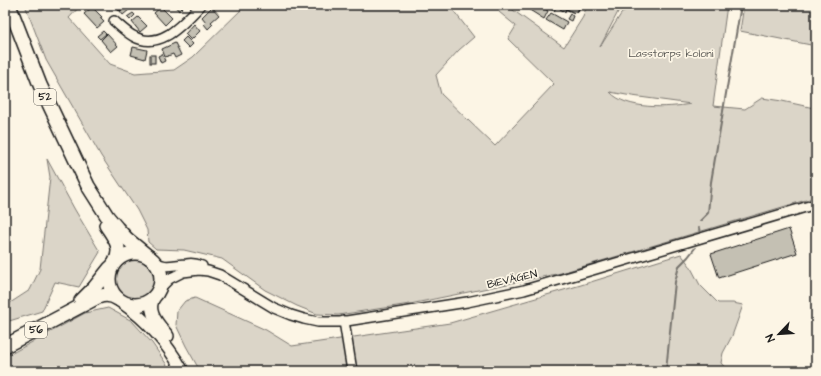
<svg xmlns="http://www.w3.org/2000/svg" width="821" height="376" font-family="'Architects Daughter',sans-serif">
<rect width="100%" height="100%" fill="#fcf5e5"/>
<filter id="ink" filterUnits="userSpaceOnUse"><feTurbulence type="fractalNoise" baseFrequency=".025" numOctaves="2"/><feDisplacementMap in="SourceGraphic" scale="8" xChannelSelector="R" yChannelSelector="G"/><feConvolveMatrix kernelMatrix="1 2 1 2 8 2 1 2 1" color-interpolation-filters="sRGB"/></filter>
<g filter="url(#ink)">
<g fill="#dbd5c8" stroke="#7c7872" fill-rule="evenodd">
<path d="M25,5H81L69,18L110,64L135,73L174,70L193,57L246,5H276L279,6H305L309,5H449L474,37L459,50L436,75L441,94L495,146L554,84L508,39L516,26L499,12L503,5H506L564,47L583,17L587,5H623L620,8L600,47L621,14L631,5H727L713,106L745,109L762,98L782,101L814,108L812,98L816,95V197L561,273L410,304L338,315L317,314L297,306L265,290L222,259L184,250L156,249L148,242L147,230L137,210L101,156L46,60ZM610,92L632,96L691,104C668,108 626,110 610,92Z"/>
<polygon points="744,5 814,5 816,10 816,46 740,31"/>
<polygon points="47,159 75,210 100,252 79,287 55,282 42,311 6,322 10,303 30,290 40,269 50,177"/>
<polygon points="681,254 690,266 700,285 718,303 733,303 743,305 732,336 723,353 721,363 728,371 200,371 186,346 176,325 177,311 185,301 195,298 266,330 292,346 450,323 581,285"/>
<circle cx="135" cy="279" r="21"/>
<polygon points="108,308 132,321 152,343 169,368 164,371 5,371 5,357 85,313"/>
</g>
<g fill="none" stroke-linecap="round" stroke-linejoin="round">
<g stroke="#75726c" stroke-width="2">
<polyline points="700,221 708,213 711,182 741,5"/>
<polyline points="699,228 700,234"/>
<polyline points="666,371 675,282 679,266 688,257 695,248"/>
</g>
</g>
<g fill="#c4c0b3" stroke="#1c1c1c">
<polygon points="113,5 125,5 119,11"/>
<polygon points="174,5 181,5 183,7 179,11"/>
<polygon points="530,5 538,5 548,11 544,19 528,9"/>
<polygon points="549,5 555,5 557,6 554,11 548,7"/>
<polygon points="127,6 130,9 123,15 120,11"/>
<polygon points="562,6 566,9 565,12 560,9"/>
<polygon points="92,7 102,17 100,18 104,22 97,28 84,14"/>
<polygon points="161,7 172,18 165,25 154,13"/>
<polygon points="212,7 219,15 211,22 213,24 208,29 204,24 206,22 202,17"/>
<polygon points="133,13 135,15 130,20 127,17"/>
<polygon points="551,13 567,22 563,30 546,20"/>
<polygon points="570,14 573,16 571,21 567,19"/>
<polygon points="138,17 147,26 140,32 132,22"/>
<polygon points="194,24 200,31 191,40 185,34"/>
<polygon points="103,31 106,34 100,39 97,36"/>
<polygon points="107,34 118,46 111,52 101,40"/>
<polygon points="186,37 193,44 189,48 182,41"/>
<polygon points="175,43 181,55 175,58 173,54 165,57 162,49"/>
<polygon points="133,47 147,50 145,59 131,55"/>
<polygon points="162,54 165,61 161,63 158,56"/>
<rect x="150" y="55" width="5" height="8"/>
<polygon points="789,229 797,253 719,278 711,254"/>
</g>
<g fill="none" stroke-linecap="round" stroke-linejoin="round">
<defs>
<g id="minor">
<polyline points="570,5 574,7"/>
<path d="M114,21C120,26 126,32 133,36C161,52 184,22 201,5"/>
<path d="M153,260C165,270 173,264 187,264C192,263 197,264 202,266"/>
<polyline points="158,292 163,285 169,279 183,272 199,270 208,271 220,275 274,308 291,315 304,319 318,322 340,322 467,302 524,290 579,274 816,204"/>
<polyline points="344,321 352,371"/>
</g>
<g id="major">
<path d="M155,296C145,312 159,324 168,336"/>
<path d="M121,302C148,321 166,342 183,371"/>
</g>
<g id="highway">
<polyline points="9,5 40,85 88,186 107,216 117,228 127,239 150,258"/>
<path d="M106,225C114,238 123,247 115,262"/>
<circle cx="135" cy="279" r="26"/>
<polyline points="81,301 94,288 110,268"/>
<path d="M5,346L98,297C105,294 112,295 118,299"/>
</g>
</defs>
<use href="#minor" stroke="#1c1c1c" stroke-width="12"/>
<use href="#major" stroke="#1c1c1c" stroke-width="14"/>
<use href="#highway" stroke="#1c1c1c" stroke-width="16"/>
<use href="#minor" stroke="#fcf5e5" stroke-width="9"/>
<use href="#major" stroke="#fcf5e5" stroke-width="11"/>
<use href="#highway" stroke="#fcf5e5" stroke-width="13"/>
</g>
</g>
<g text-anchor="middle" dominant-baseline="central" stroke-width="3.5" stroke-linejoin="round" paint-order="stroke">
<g fill="#fcf5e5" stroke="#5f5d58" stroke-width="1">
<rect x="34" y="89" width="22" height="16" rx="3"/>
<rect x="25" y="322" width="22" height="16" rx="3"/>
</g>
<g font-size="10" font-weight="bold" fill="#1c1c1c">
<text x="45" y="97">52</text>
<text x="36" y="330">56</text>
</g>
<g font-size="11" fill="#555450" stroke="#fcf5e5">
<text x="671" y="53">Lasstorps koloni</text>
</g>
<g font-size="11" fill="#1c1c1c" stroke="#fcf5e5">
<text transform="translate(512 279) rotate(-13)">BIEVÄGEN</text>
</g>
</g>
<rect width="821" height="376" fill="none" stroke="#fcf5e5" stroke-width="20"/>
<rect x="10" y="10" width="801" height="356" fill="none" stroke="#1c1c1c" stroke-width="1.5" filter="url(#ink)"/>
<g transform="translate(779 334) rotate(245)" stroke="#fcf5e5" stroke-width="3" paint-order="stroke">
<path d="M0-3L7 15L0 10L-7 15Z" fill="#1c1c1c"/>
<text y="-6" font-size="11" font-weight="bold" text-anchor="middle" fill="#1c1c1c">N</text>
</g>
</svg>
